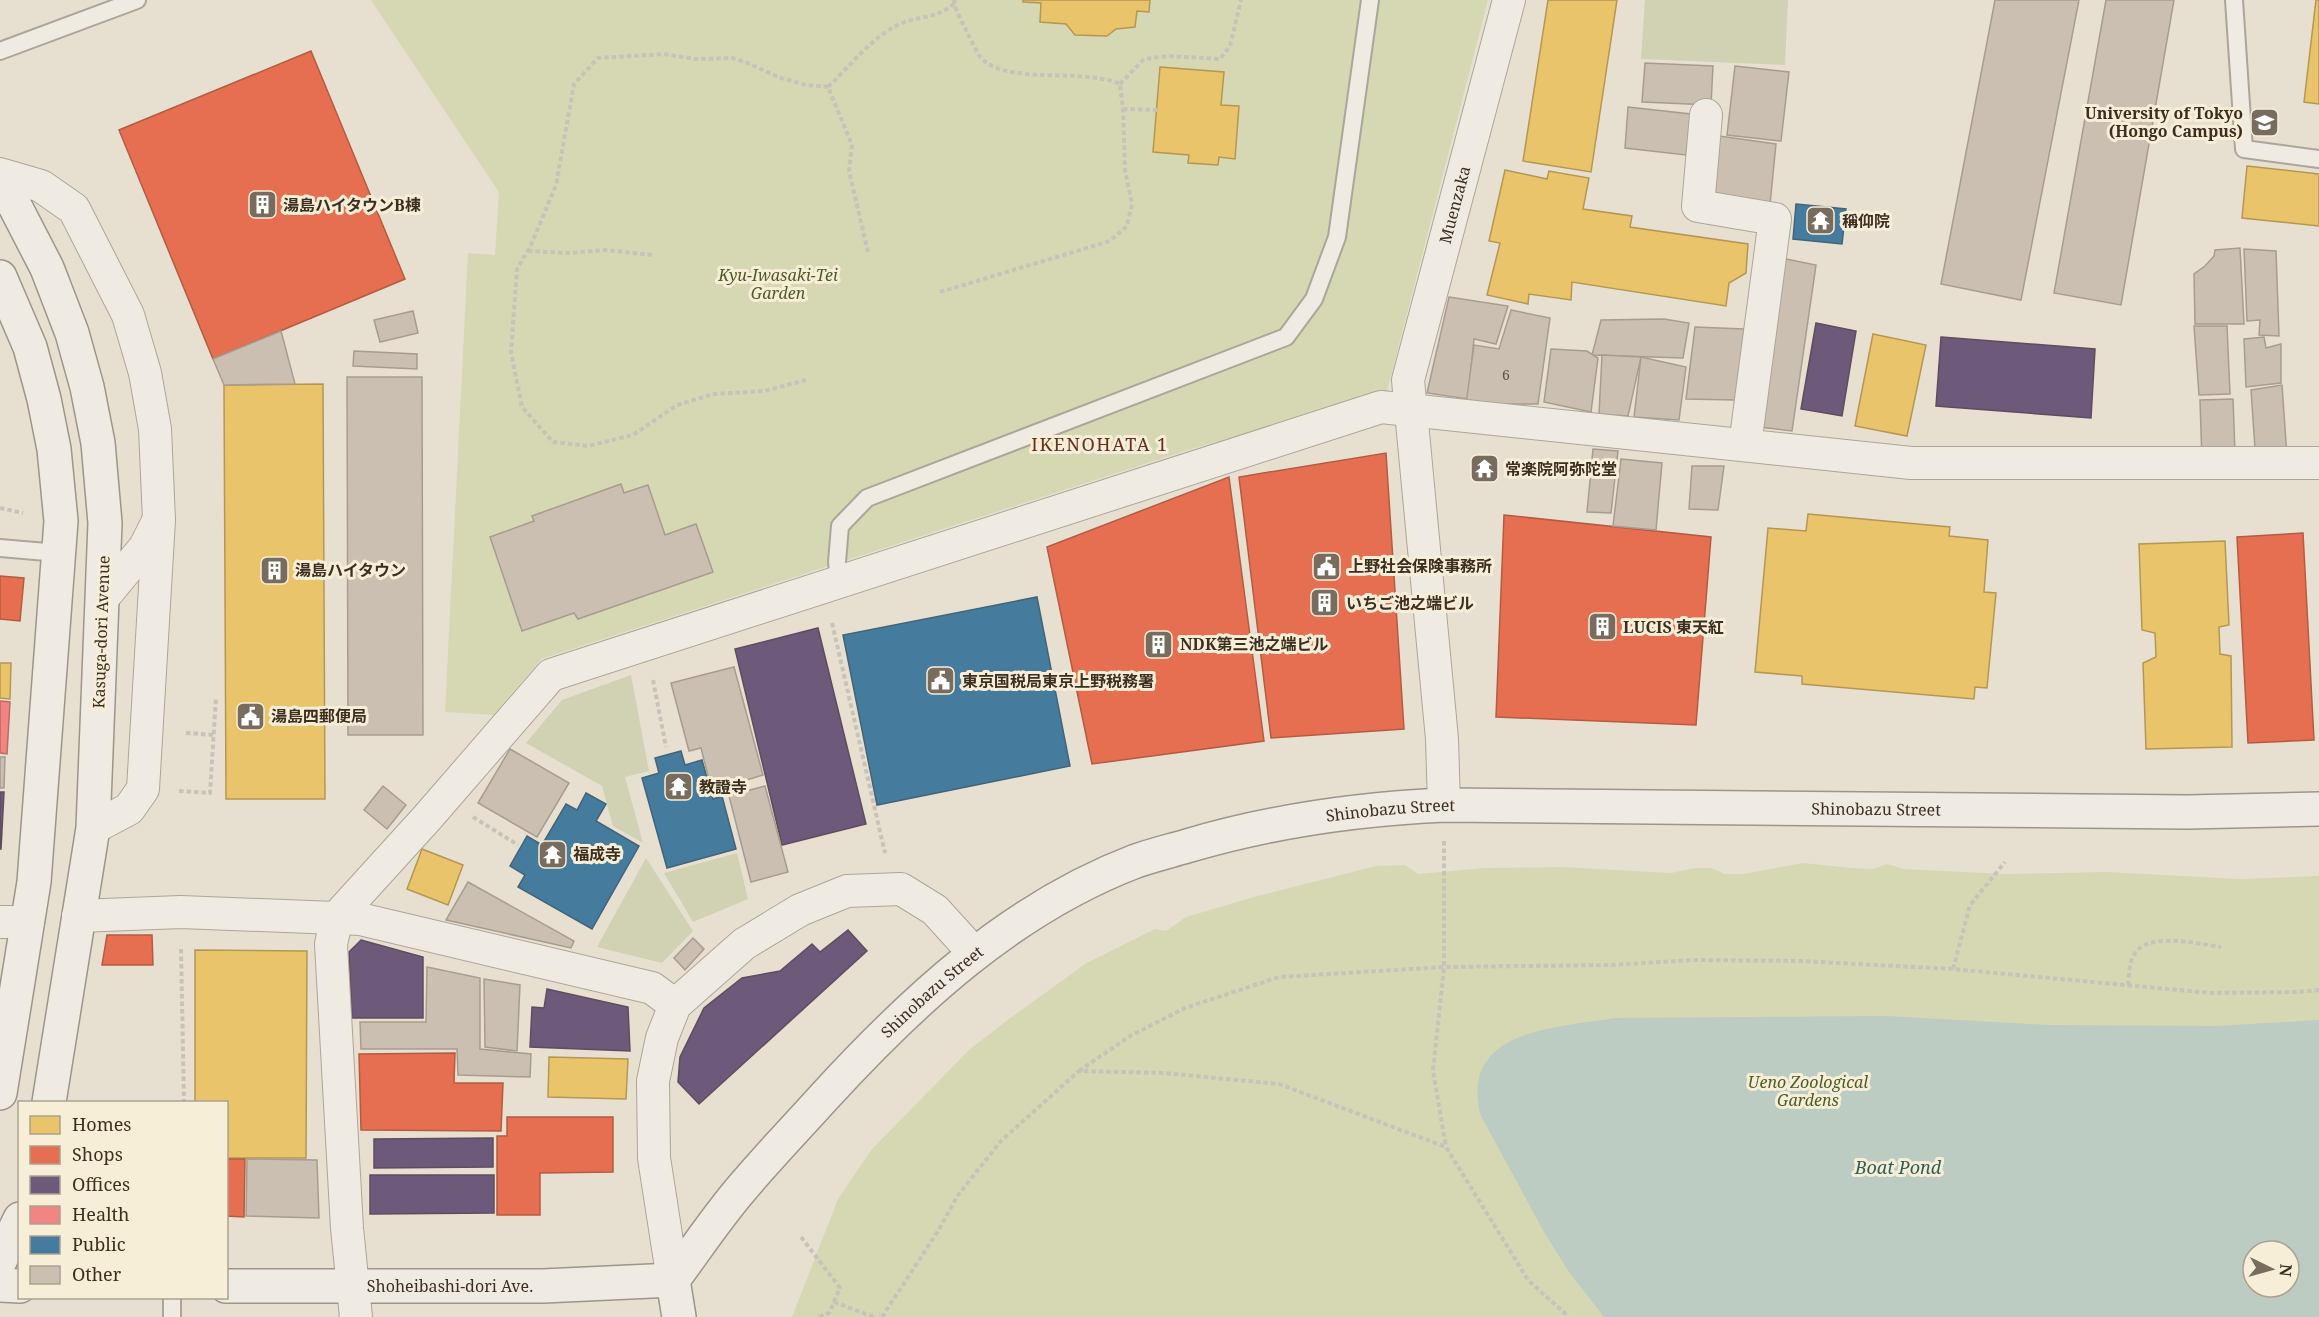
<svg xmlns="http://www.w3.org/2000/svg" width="2319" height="1317" font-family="'Noto Serif','Noto Sans JP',serif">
<rect width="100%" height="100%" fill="#e7e0d1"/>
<g fill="#d6d7b3" fill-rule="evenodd">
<polygon points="371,0 1488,0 1386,395 1191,449 541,659 494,715 445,712 468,253 495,255 499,192"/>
<path d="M1803,863L1851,868L1873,869L1887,864L1904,869L2004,874L2107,872L2240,879L2319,876V1317H792L838,1199L872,1149L969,1050L1009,1019L1085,964L1155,929L1166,931L1186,917L1254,897L1376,866L1405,865L1418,874L1485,868L1561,867L1671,873L1695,868H1712L1725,874H1743ZM2253,1251H2289V1287H2253Z"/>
</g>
<g fill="#d1d1b3">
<polygon points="1645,0 1788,0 1785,65 1641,59"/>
<polygon points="631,675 649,771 625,777 643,843 613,826 602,786 526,743 562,700"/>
<polygon points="737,853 748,899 693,922 664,873"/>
<polygon points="646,858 693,931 662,963 597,947"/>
</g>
<path fill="#bcccc2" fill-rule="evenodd" d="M1887,1016L2048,1025L2217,1026L2319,1020V1317H1604L1569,1272L1544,1232L1481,1116C1458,1029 1555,1028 1615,1018ZM2253,1251H2289V1287H2253Z"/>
<g fill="#e9c46a" stroke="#b59754" stroke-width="1.5">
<polygon points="1023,0 1150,0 1149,12 1137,11 1135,27 1116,29 1107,36 1075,35 1066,24 1040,22 1041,3 1023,2"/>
<polygon points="1548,0 1617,0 1591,172 1523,161"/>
<polygon points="2316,0 2319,0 2319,104 2304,102"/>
<polygon points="1160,67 1224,72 1221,105 1239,106 1235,159 1219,157 1218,165 1188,163 1189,155 1153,152"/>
<polygon points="2247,166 2319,174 2319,226 2242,218"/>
<polygon points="1505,170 1547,179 1549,171 1589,178 1583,209 1632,216 1630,227 1748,244 1746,273 1729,283 1726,306 1572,282 1571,300 1529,294 1528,304 1487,295 1500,243 1489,241"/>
<polygon points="1873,334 1926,345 1907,436 1855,426"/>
<polygon points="323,384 325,799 226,799 224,385"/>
<polygon points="1808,514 1950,527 1949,536 1988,540 1984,592 1996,593 1987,688 1975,687 1974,699 1802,684 1802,676 1755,672 1768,528 1806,531"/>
<polygon points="2225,541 2229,625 2219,627 2220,654 2231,656 2232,747 2146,749 2143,663 2156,657 2155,633 2142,630 2139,544"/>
<polygon points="0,663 11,663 10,699 0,698"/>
<polygon points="422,849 463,865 448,905 407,889"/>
<polygon points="195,950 307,951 306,1158 226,1158 226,1102 195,1102"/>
<polygon points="549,1057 628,1059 626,1099 548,1097"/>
</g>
<g fill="#e76f51" stroke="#b45c42" stroke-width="1.5">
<polygon points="311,51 405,279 213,359 119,130"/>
<polygon points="1386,453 1404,729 1271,738 1239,477"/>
<polygon points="1229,477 1264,741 1092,764 1047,547"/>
<polygon points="1504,515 1711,537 1696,725 1496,717"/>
<polygon points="2303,533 2314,740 2248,743 2237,537"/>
<polygon points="0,576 24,578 20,621 0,619"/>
<polygon points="107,935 152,935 153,965 102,965"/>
<polygon points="455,1053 454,1083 503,1083 501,1131 361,1130 359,1054"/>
<polygon points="507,1117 613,1117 613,1172 540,1173 540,1215 497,1215 497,1136 507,1136"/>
<polygon points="226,1159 245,1159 244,1217 226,1216"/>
</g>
<g fill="#6d597a" stroke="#5f4c5f" stroke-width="1.5">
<polygon points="1816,323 1856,331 1842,416 1801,409"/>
<polygon points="1941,337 2095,349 2091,418 1936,406"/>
<polygon points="818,628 866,824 782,845 735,649"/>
<polygon points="0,792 4,792 1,849 0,849"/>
<polygon points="848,930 867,951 699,1104 678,1082 680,1057 704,1008 742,978 780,971 812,944 820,952"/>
<polygon points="361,940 423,957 423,1018 352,1018 349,952"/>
<polygon points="547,989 628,1007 630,1051 530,1047 532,1007 544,1008"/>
<polygon points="493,1138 493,1167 374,1168 374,1139"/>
<polygon points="370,1175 494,1175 494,1213 370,1214"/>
</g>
<polygon fill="#f28482" stroke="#bc6a65" stroke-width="1.5" points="0,701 10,702 7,754 0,753"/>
<g fill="#457b9d" stroke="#436478" stroke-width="1.5">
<polygon points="1796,204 1846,209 1842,244 1793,239"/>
<polygon points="1037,597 1070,766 877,805 843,635"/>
<polygon points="681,751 685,765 702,760 713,799 722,796 736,849 667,868 642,778 659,773 655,758"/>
<polygon points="586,793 606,804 596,821 639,846 592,929 518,887 525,875 510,866 527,836 542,845 566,804 577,810"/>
</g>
<g fill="#cbbfb2" stroke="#a89c90" stroke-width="1.5">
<polygon points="1995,0 2079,0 2021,300 1941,284"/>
<polygon points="2106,0 2174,0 2121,305 2054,293"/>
<polygon points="1645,63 1713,66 1711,105 1642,102"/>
<polygon points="1735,66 1789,72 1781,141 1727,135"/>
<polygon points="1628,107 1691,114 1686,155 1625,148"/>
<polygon points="1719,136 1776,144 1770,204 1712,193"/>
<polygon points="2240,248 2244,324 2195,324 2194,274 2205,266 2214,256 2215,250"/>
<polygon points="2244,249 2276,251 2279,336 2259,335 2260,320 2247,321"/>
<polygon points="1781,258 1816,265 1792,431 1759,427"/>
<polygon points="1449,297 1508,306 1496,344 1474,339 1468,399 1427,393"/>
<polygon points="1511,310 1550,318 1538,404 1466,404 1474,345 1499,349"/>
<polygon points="413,311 418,333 380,342 374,320"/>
<polygon points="1664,319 1689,323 1683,358 1592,355 1601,320"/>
<polygon points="2194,326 2227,326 2230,394 2199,395"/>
<polygon points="1695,327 1744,329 1736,400 1686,399"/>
<polygon points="281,331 295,384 224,385 213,359"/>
<polygon points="2264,337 2266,348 2281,344 2281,383 2246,387 2244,339"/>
<polygon points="1551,349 1587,351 1598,358 1591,412 1544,402"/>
<polygon points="354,351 417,354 417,369 353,366"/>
<polygon points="1602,355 1641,357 1628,416 1599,414"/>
<polygon points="1641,357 1686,367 1679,420 1634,417"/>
<polygon points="347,377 422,377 423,735 348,735"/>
<polygon points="2282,385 2287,457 2256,463 2251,390"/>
<polygon points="2233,399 2235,454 2202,462 2200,400"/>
<polygon points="1593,449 1618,451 1611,513 1587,512"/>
<polygon points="1621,459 1662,463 1656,530 1613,526"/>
<polygon points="1692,466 1724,466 1718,510 1689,509"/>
<polygon points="621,484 624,493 648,485 665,535 696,524 713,572 578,619 574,613 522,631 490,537 534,521 532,516"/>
<polygon points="734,667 763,775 743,781 746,791 765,786 788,872 751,882 729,796 731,795 728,784 711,788 701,748 689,751 671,683"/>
<polygon points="510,749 569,783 537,837 478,803"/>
<polygon points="0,757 5,757 4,788 0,788"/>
<polygon points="383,786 406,805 387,829 364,810"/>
<polygon points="468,882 574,941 571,948 446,920"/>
<polygon points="693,938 704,949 685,970 674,958"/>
<polygon points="427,967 480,978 480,1049 531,1054 530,1077 458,1075 457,1049 361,1049 360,1022 426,1022"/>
<polygon points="484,979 520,985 517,1051 485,1047"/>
<polygon points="247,1159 317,1160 319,1218 246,1216"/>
</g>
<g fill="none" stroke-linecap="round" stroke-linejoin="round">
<defs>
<g id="lane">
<polyline points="2234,0 2244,149 2319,159"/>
<polyline points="0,51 137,0"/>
<polyline points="0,548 58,553"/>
<polyline points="839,582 837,562 840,526 867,498 1286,337 1314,299 1337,237 1370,0"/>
<polyline points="172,1317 172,1298"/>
</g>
<g id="street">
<polyline points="1706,115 1698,206 1775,219 1745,445"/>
<polyline points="0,174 41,186 74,209 128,315 145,373 155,429 159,520 143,789 129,809 93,828"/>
<polyline points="102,599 145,547 157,523"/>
<path id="s1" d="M1444,805L1442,739L1408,380L1509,0"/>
<polyline points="78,916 181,912 360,919 652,988 675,1005"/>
<polyline points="0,922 28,922"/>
<polyline points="673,1280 654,1158 653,1081 662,1038 675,1005 744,944 800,910 847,891 901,889 935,910 974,953"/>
<polyline points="356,1317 347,1228 331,944 337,917 427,818 551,675 1381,407 1911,463 2319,463"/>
</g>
<g id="secondary">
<polyline points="0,177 47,268 72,333 87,387 98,443 105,523 93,828 49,1102"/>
<polyline points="0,277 30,347 44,399 54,449 61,521 34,882 0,1093"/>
<polyline points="0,1261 20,1219"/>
<polyline points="0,1285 20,1286"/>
<path id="s2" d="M226,1286H543L673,1280"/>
<path id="s3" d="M679,1317L673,1280C696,1249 717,1217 742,1188C768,1157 797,1127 825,1096C913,1000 1012,908 1136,861C1153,855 1170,851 1187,846C1271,821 1357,809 1444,805L2188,812L2319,809"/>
</g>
</defs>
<use href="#lane" stroke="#ada599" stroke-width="20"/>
<use href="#street" stroke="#ada599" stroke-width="34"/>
<use href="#secondary" stroke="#9c958a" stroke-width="36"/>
<g stroke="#c8c2b9" stroke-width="4" stroke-dasharray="4.5 3" stroke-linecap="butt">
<polyline points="1120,84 1144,59 1168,56 1220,59 1230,46 1241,0"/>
<polyline points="1123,109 1157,110"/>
<polyline points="528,251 569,253 605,250 652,255"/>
<path d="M868,252L849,171L852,145L828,87C850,66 871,38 898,25C918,15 934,20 954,4"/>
<path d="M940,292L1110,241L1127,226L1132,204L1125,170L1123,109L1120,84C1081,67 1008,86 981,58C976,52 972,41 968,34C963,23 955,11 954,0"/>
<polyline points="806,380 764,391 714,394 677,405 633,435 588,446 553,442 522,407 511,352 517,269 531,245 556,185 574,84 598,58 664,54 695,59 732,58 748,63 778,77 806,85 828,87"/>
<polyline points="0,508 23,513"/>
<polyline points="832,623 885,853"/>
<polyline points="653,680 666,747"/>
<polyline points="186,733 214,735"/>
<polyline points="179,791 210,793 216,697"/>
<polyline points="473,817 518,845"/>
<polyline points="1444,841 1444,967 1433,1071 1446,1147"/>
<polyline points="181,949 184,1102"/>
<polyline points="1953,969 1970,905 2005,862"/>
<path d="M2128,985C2129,976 2129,964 2133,957C2144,930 2199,944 2221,947"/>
<polyline points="1079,1071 1130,1036 1185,1008 1279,977 1444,967 1612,965 1695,960 1800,961 1953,969 2211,993 2296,992 2319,990"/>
<polyline points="801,1237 840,1288 829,1313 819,1317"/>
<polyline points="834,1302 874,1317"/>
<polyline points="882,1317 938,1231 958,1195 1001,1141 1079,1071 1164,1073 1279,1084 1446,1147 1528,1280 1569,1317"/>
</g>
<use href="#lane" stroke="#efebe3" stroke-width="16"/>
<use href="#street" stroke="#efebe3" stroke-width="32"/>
<use href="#secondary" stroke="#efebe3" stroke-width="33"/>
</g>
<defs>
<symbol id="university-square" viewBox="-11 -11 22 22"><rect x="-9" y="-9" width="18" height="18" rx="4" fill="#786c5e" stroke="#f7eed8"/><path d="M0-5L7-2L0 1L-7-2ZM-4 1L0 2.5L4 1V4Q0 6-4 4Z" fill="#fff"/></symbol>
<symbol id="building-square" viewBox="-11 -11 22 22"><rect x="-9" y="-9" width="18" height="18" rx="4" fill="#786c5e" stroke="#f7eed8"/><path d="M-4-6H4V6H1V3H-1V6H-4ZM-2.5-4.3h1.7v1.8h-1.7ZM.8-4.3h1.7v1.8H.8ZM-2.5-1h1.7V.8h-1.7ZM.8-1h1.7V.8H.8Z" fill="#fff"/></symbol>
<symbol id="temple-square" viewBox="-11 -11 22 22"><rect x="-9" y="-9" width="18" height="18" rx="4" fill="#786c5e" stroke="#f7eed8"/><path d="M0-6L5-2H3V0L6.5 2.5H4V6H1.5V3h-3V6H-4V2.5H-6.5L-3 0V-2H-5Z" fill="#fff"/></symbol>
<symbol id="civic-square" viewBox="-11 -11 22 22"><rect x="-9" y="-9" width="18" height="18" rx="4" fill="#786c5e" stroke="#f7eed8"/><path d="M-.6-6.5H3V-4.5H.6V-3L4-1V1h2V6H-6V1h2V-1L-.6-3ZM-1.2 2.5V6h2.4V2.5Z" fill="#fff"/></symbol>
</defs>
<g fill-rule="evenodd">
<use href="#university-square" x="2248" y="106" width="33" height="33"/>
<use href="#building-square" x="246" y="188" width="33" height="33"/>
<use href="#temple-square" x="1804" y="204" width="33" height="33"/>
<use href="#temple-square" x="1468" y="452" width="33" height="33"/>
<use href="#civic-square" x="1310" y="550" width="33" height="33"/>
<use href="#building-square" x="258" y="554" width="33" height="33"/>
<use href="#building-square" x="1308" y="586" width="33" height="33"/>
<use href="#building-square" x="1586" y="610" width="33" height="33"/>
<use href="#building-square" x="1142" y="628" width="33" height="33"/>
<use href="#civic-square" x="924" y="664" width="33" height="33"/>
<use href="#civic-square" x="234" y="700" width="33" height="33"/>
<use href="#temple-square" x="662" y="770" width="33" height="33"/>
<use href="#temple-square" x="536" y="838" width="33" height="33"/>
</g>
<g text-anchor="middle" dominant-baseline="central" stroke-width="6" stroke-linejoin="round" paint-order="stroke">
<g font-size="14" fill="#605244">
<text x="1506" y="374">6</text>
</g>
<g font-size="16" font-weight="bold" fill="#3d2e20" stroke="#f7eed8" text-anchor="start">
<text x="2243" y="113" text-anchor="end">University of Tokyo<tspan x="2243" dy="18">(Hongo Campus)</tspan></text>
<text x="283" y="205">湯島ハイタウンB棟</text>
<text x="1842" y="221">稱仰院</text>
<text x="1505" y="469">常楽院阿弥陀堂</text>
<text x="1348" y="566">上野社会保険事務所</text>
<text x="295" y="570">湯島ハイタウン</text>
<text x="1346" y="603">いちご池之端ビル</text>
<text x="1623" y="627">LUCIS 東天紅</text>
<text x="1180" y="644">NDK第三池之端ビル</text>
<text x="962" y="681">東京国税局東京上野税務署</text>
<text x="271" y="716">湯島四郵便局</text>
<text x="699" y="787">教證寺</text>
<text x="573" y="854">福成寺</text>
</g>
<g font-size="16" fill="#3d2e20" stroke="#f7eed8">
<text stroke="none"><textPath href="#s1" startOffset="608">Muenzaka</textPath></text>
<text transform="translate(101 632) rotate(-88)">Kasuga-dori Avenue</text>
<text stroke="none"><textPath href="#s3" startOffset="1416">Shinobazu Street</textPath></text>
<text stroke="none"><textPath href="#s3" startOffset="930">Shinobazu Street</textPath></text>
<text stroke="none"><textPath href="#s3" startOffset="426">Shinobazu Street</textPath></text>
<text stroke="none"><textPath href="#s2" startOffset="224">Shoheibashi-dori Ave.</textPath></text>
</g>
<g font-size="16" font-style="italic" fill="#4d5a26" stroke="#f7eed8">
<text x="778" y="275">Kyu-Iwasaki-Tei<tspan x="778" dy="18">Garden</tspan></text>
<text x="1808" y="1082">Ueno Zoological<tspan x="1808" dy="18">Gardens</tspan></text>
</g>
<g font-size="18" letter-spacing="1.5" fill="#6b2e1e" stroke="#f7eed8">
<text x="1100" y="444">IKENOHATA 1</text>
</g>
<g font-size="18" font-style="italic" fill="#2f5d5a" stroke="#f7eed8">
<text x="1898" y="1167">Boat Pond</text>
</g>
</g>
<rect x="18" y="1101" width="210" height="198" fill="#f7eed8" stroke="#ada18e" stroke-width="1.5"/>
<rect x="30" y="1116" width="30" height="18" fill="#e9c46a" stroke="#ada18e" stroke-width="1.5"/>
<text x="72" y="1131" font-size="18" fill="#3d2e20">Homes</text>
<rect x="30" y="1146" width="30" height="18" fill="#e76f51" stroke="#ada18e" stroke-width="1.5"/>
<text x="72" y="1161" font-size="18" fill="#3d2e20">Shops</text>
<rect x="30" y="1176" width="30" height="18" fill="#6d597a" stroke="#ada18e" stroke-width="1.5"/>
<text x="72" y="1191" font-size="18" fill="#3d2e20">Offices</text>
<rect x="30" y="1206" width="30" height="18" fill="#f28482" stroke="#ada18e" stroke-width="1.5"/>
<text x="72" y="1221" font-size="18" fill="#3d2e20">Health</text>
<rect x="30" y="1236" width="30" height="18" fill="#457b9d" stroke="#ada18e" stroke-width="1.5"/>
<text x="72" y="1251" font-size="18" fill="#3d2e20">Public</text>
<rect x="30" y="1266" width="30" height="18" fill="#cbbfb2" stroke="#ada18e" stroke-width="1.5"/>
<text x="72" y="1281" font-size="18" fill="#3d2e20">Other</text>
<g transform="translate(2271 1269) rotate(95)"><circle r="28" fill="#f7eed8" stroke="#ada18e" stroke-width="1.5"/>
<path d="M0-4.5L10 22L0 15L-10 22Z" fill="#786c5e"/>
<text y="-9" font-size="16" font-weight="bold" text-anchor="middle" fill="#3d2e20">N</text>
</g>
</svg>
